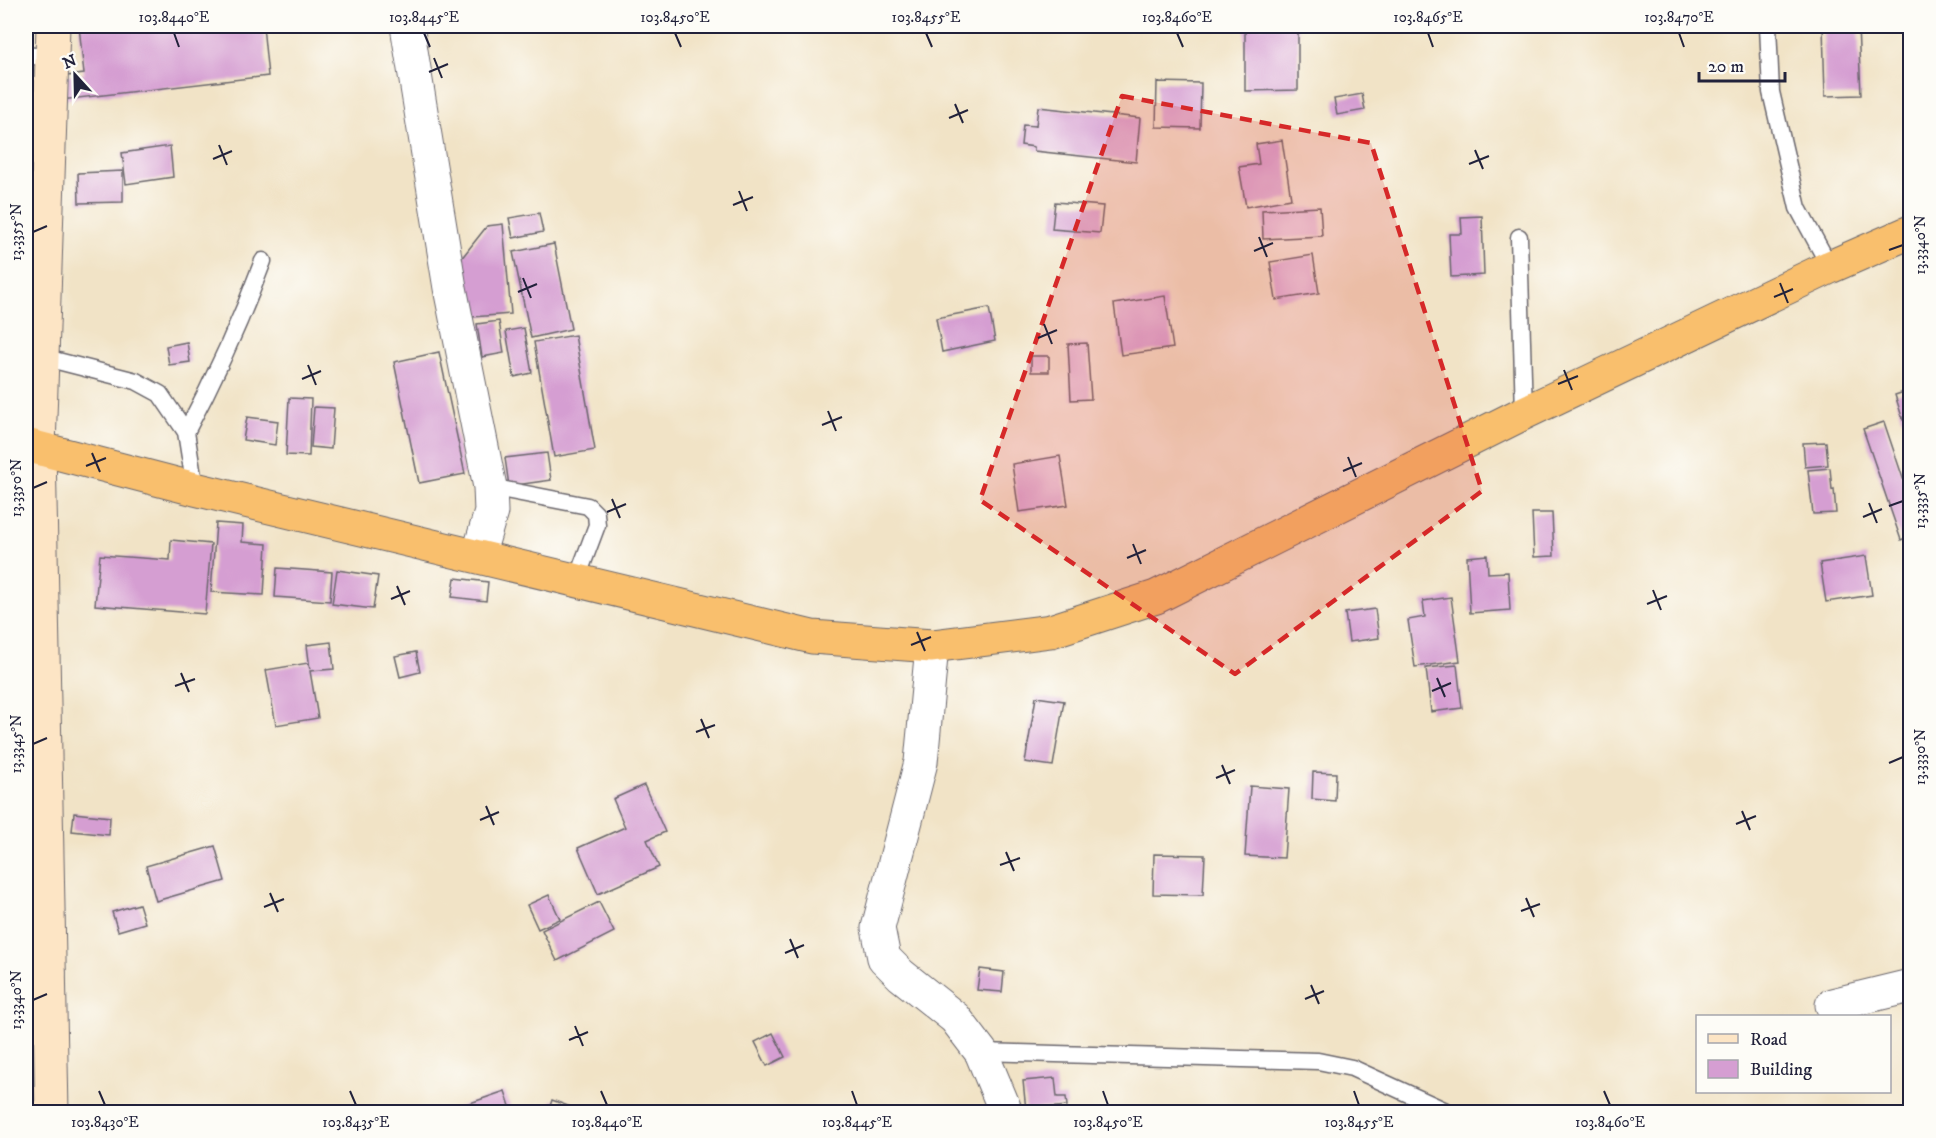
<svg xmlns="http://www.w3.org/2000/svg" width="1936" height="1138" font-family="'IM FELL DW Pica',serif">
<rect width="100%" height="100%" fill="#fdfcf7"/>
<filter id="ink" filterUnits="userSpaceOnUse"><feTurbulence type="fractalNoise" baseFrequency=".0167" numOctaves="2"/><feDisplacementMap in="SourceGraphic" scale="12" xChannelSelector="R" yChannelSelector="G"/><feConvolveMatrix kernelMatrix="1 2 1 2 8 2 1 2 1" color-interpolation-filters="sRGB"/></filter>
<filter id="wash" filterUnits="userSpaceOnUse"><feTurbulence type="fractalNoise" baseFrequency=".008" numOctaves="4" result="noise"/><feDisplacementMap in="SourceGraphic" scale="24" xChannelSelector="R" yChannelSelector="G"/><feGaussianBlur stdDeviation="1.35" result="paint"/><feColorMatrix in="noise" values="0 0 0 0 0 0 0 0 0 0 0 0 0 0 0 0 0 1.4 0 .05"/><feComposite in="paint" operator="in"/></filter>
<g filter="url(#wash)">
<rect width="100%" height="100%" fill="#f1e3c6"/>
<g id="blocks">
<g fill="#d59ed2">
<polygon points="79,26 263,26 268,76 61,100 58,77 84,74"/>
<polygon points="1245,26 1298,26 1298,90 1245,91"/>
<polygon points="1823,26 1858,26 1861,95 1825,96"/>
<polygon points="1157,82 1201,83 1200,128 1156,127"/>
<polygon points="1362,94 1365,110 1337,115 1334,99"/>
<polygon points="1038,107 1140,118 1136,162 1034,151 1034,147 1021,145 1023,125 1036,126"/>
<polygon points="1282,140 1291,199 1246,207 1239,167 1259,164 1256,144"/>
<polygon points="170,146 173,177 126,184 122,153"/>
<polygon points="123,171 123,202 79,203 78,173"/>
<polygon points="1055,202 1103,206 1100,233 1052,229"/>
<polygon points="1320,207 1322,236 1263,239 1262,210"/>
<polygon points="539,213 543,232 513,238 509,218"/>
<polygon points="1482,216 1484,275 1451,277 1449,234 1462,234 1461,217"/>
<polygon points="503,224 511,314 472,317 461,259 487,226"/>
<polygon points="554,244 571,329 531,338 513,252"/>
<polygon points="1313,255 1319,293 1276,300 1270,262"/>
<polygon points="1165,296 1173,348 1121,355 1114,304"/>
<polygon points="989,308 995,341 942,352 936,318"/>
<polygon points="499,321 504,353 482,357 477,324"/>
<polygon points="524,328 532,373 514,377 506,331"/>
<polygon points="575,335 595,450 554,457 534,342"/>
<polygon points="187,342 190,362 169,365 166,346"/>
<polygon points="1087,343 1091,399 1071,400 1068,344"/>
<polygon points="439,352 465,474 419,483 394,362"/>
<rect x="1031" y="356" width="18" height="16"/>
<polygon points="1910,390 1910,417 1903,420 1895,395"/>
<polygon points="289,398 311,399 309,456 286,455"/>
<polygon points="314,407 334,408 331,449 311,447"/>
<polygon points="247,417 278,421 275,445 243,440"/>
<polygon points="1884,422 1910,499 1910,536 1901,540 1863,429"/>
<polygon points="1826,442 1828,465 1805,467 1803,443"/>
<polygon points="547,453 551,480 509,486 505,458"/>
<polygon points="1060,456 1068,505 1019,512 1012,464"/>
<polygon points="1830,468 1832,490 1834,489 1836,513 1813,514 1808,470"/>
<polygon points="1532,513 1552,513 1554,556 1534,557"/>
<polygon points="216,523 243,525 242,542 267,544 264,595 211,592"/>
<polygon points="171,540 211,544 205,614 95,605 100,555 170,560"/>
<polygon points="1487,555 1488,573 1508,572 1510,610 1470,613 1467,557"/>
<polygon points="1866,556 1872,595 1826,602 1820,563"/>
<polygon points="277,568 332,572 330,601 275,597"/>
<polygon points="337,570 378,576 373,609 332,604"/>
<polygon points="455,578 488,582 486,601 452,597"/>
<polygon points="1451,597 1460,661 1415,667 1408,620 1425,617 1423,601"/>
<polygon points="1375,609 1379,638 1349,642 1345,613"/>
<polygon points="331,642 334,669 310,671 318,718 276,725 266,670 308,663 310,669 307,645"/>
<polygon points="416,652 420,672 400,677 395,656"/>
<polygon points="1457,665 1462,708 1431,712 1426,668"/>
<polygon points="1036,697 1064,701 1053,766 1025,762"/>
<polygon points="1313,772 1336,773 1335,801 1312,799"/>
<polygon points="644,785 665,832 647,840 659,867 598,894 578,848 625,827 613,799"/>
<polygon points="1250,786 1289,789 1284,858 1245,856"/>
<polygon points="74,813 110,817 109,835 72,831"/>
<polygon points="215,846 225,881 156,901 146,866"/>
<polygon points="1154,854 1205,855 1203,895 1153,894"/>
<polygon points="549,895 560,919 538,929 527,905"/>
<polygon points="599,902 614,932 557,961 542,930"/>
<polygon points="139,904 145,923 118,931 112,912"/>
<polygon points="980,969 1004,972 1002,992 977,990"/>
<polygon points="773,1033 785,1057 767,1066 755,1042"/>
<polygon points="1055,1078 1057,1097 1066,1097 1067,1106 1026,1110 1023,1081"/>
<polygon points="505,1091 512,1112 451,1112 450,1110"/>
<polygon points="552,1100 584,1112 548,1112"/>
</g>
</g>
</g>
<g filter="url(#ink)">
<use href="#blocks" fill-opacity="0" stroke="#6a666c" stroke-width="1.5"/>
<g fill="none" stroke-linecap="round" stroke-linejoin="round">
<defs>
<g id="service">
<polyline points="1768,26 1771,92 1798,208 1830,267"/>
<polyline points="26,55 52,58"/>
<polyline points="1519,237 1524,413"/>
<polyline points="42,357 136,381 160,394 186,432 195,489"/>
<path d="M186,432C216,376 241,320 263,261"/>
<polyline points="490,487 588,506 596,514 597,525 576,581"/>
<polyline points="981,1052 1318,1061 1352,1068 1448,1112"/>
</g>
<g id="minor">
<polyline points="407,26 450,288 490,487 491,512 478,556"/>
<polyline points="932,646 921,762 878,928 884,958 901,975 955,1018 981,1052 1006,1112"/>
<polyline points="26,973 49,973"/>
<polyline points="1832,1005 1910,986"/>
</g>
<polyline id="secondary" points="52,1112 39,448 53,26"/>
<polyline id="trunk" points="26,445 195,489 812,637 932,646 1051,631 1156,597 1524,413 1830,267 1910,232"/>
</defs>
<use href="#service" stroke="#6a666c" stroke-width="19"/>
<use href="#minor" stroke="#6a666c" stroke-width="35"/>
<use href="#secondary" stroke="#6a666c" stroke-width="35"/>
<use href="#trunk" stroke="#6a666c" stroke-width="35"/>
<use href="#service" stroke="#fff" stroke-width="16"/>
<use href="#minor" stroke="#fff" stroke-width="33"/>
<use href="#secondary" stroke="#fde5c5" stroke-width="33"/>
<use href="#trunk" stroke="#f9bf6d" stroke-width="33"/>
</g>
</g>
<path fill="#d62828" fill-opacity="0.2" stroke="#d62828" stroke-width="4.5" stroke-dasharray="12 8" stroke-linejoin="round" d="M1122,96L1371,143L1482,491L1235,674L980,500Z"/>
<path fill="none" stroke="#22223b" stroke-width="2" d="M174,33L179,47M424,33L430,47M675,33L681,47M926,33L932,47M1177,33L1183,47M1428,33L1433,47M1679,33L1684,47M434,58L442,78M429,72L448,64M955,104L963,123M949,118L968,110M219,145L227,165M1475,150L1483,169M213,159L232,151M1469,164L1489,156M739,191L747,211M733,205L753,197M33,232L47,226M1259,237L1267,257M1889,250L1903,245M1254,251L1273,243M523,278L531,298M1780,283L1788,303M518,292L537,284M1774,297L1793,289M1044,324L1052,344M1038,338L1057,330M308,365L316,385M1564,370L1572,390M302,379L321,371M1558,384L1578,376M828,411L836,431M822,425L842,417M92,453L100,472M1348,457L1356,477M86,466L106,458M1343,471L1362,463M33,488L47,482M612,499L620,518M1869,503L1877,523M1889,506L1903,501M607,512L626,504M1863,517L1882,509M1133,544L1141,564M1127,558L1146,550M397,586L405,605M1653,590L1661,610M391,599L410,591M1647,604L1667,596M917,632L925,651M911,645L931,637M181,673L189,692M1437,678L1445,697M175,686L195,679M1432,691L1451,683M701,719L709,738M696,732L715,725M33,744L47,738M1889,763L1903,757M1222,765L1230,784M1216,778L1235,770M486,806L494,825M1742,811L1750,830M480,820L499,812M1736,824L1756,816M1006,852L1014,871M1000,865L1020,858M270,893L278,912M1526,898L1534,917M264,907L284,899M1521,911L1540,904M790,939L798,958M785,953L804,945M1311,985L1319,1004M1305,999L1324,991M33,1000L47,994M575,1026L583,1046M569,1040L588,1032M99,1091L105,1105M350,1091L356,1105M601,1091L607,1105M852,1091L857,1105M1103,1091L1108,1105M1354,1091L1359,1105M1604,1091L1610,1105"/>
<rect width="1936" height="1138" fill="none" stroke="#fdfcf7" stroke-width="66"/>
<rect x="1696" y="1015" width="195" height="78" fill="#fdfcf7" stroke="#a5a5ac" stroke-width="1.5"/>
<rect x="1708" y="1034" width="30" height="9" fill="#fde5c5" stroke="#a5a5ac" stroke-width="1.5"/>
<text x="1750" y="1045" font-size="18" fill="#22223b">Road</text>
<rect x="1708" y="1060" width="30" height="18" fill="#d59ed2" stroke="#a5a5ac" stroke-width="1.5"/>
<text x="1750" y="1075" font-size="18" fill="#22223b">Building</text>
<g transform="translate(75 75) rotate(338)" stroke="#fdfcf7" stroke-width="4.5" paint-order="stroke">
<path d="M0-4.5L10 22L0 15L-10 22Z" fill="#22223b"/>
<text y="-9" font-size="16" font-weight="bold" text-anchor="middle" fill="#22223b">N</text>
</g>
<path d="M1699 72v9h86v-9" fill="none" stroke="#22223b" stroke-width="3"/>
<text x="1708" y="72" font-size="18" fill="#22223b" stroke="#fdfcf7" stroke-width="4.5" paint-order="stroke">20 m</text>
<rect x="33" y="33" width="1870" height="1072" fill="none" stroke="#22223b" stroke-width="2"/>
<g font-size="15" text-anchor="middle" fill="#22223b">
<text x="174" y="22">103.8440°E</text>
<text x="424" y="22">103.8445°E</text>
<text x="675" y="22">103.8450°E</text>
<text x="926" y="22">103.8455°E</text>
<text x="1177" y="22">103.8460°E</text>
<text x="1428" y="22">103.8465°E</text>
<text x="1679" y="22">103.8470°E</text>
<text transform="translate(16 232) rotate(-90)" y="5">13.3355°N</text>
<text transform="translate(1920 245) rotate(-90)" y="5">13.3340°N</text>
<text transform="translate(16 488) rotate(-90)" y="5">13.3350°N</text>
<text transform="translate(1920 501) rotate(-90)" y="5">13.3335°N</text>
<text transform="translate(16 744) rotate(-90)" y="5">13.3345°N</text>
<text transform="translate(1920 757) rotate(-90)" y="5">13.3330°N</text>
<text transform="translate(16 1000) rotate(-90)" y="5">13.3340°N</text>
<text x="105" y="1127">103.8430°E</text>
<text x="356" y="1127">103.8435°E</text>
<text x="607" y="1127">103.8440°E</text>
<text x="857" y="1127">103.8445°E</text>
<text x="1108" y="1127">103.8450°E</text>
<text x="1359" y="1127">103.8455°E</text>
<text x="1610" y="1127">103.8460°E</text>
</g>
</svg>
